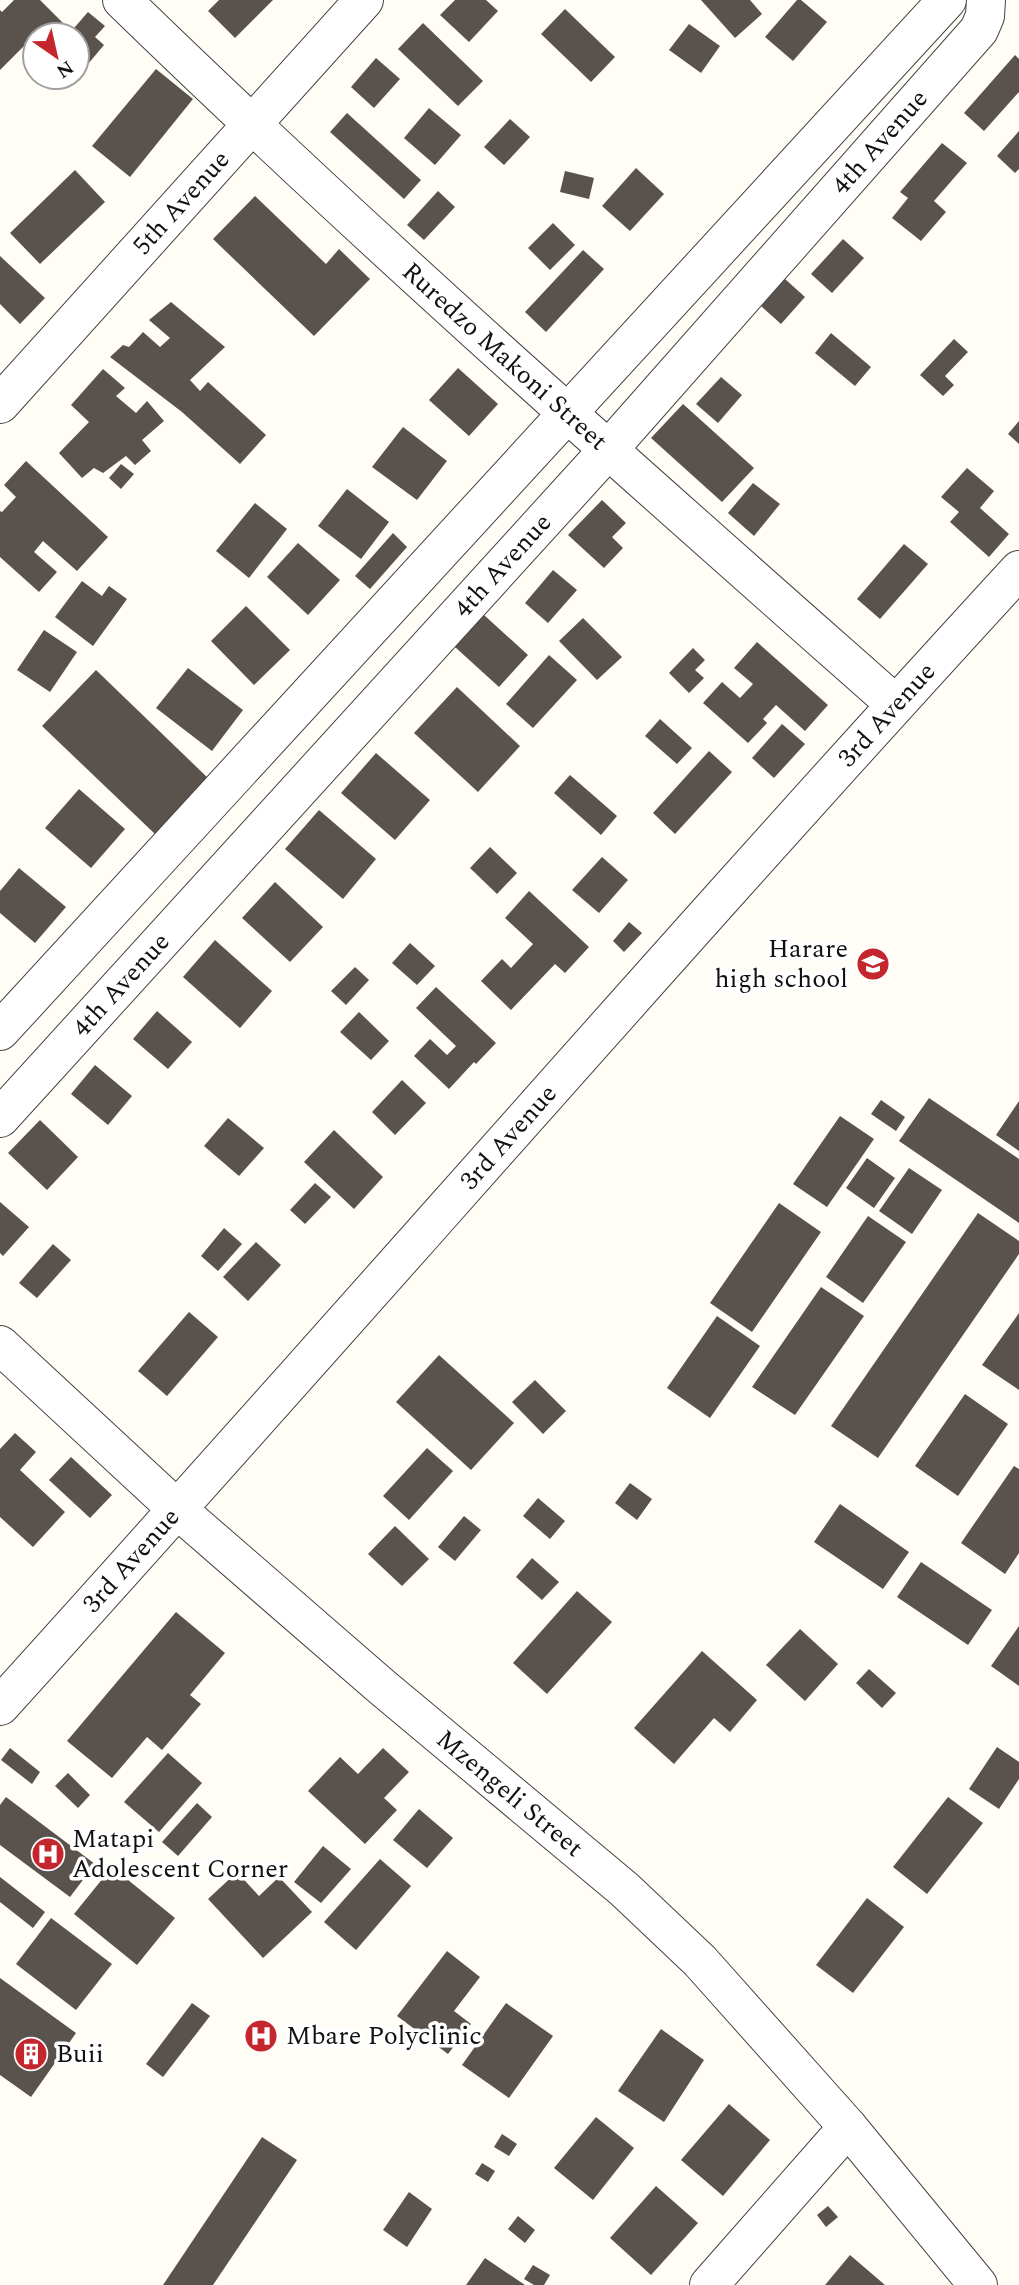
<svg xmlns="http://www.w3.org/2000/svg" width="1019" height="2285" font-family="Spectral,serif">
<rect width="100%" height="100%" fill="#fffdf5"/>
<g fill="#5a524d">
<polygon points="14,0 40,0 69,29 62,35 35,35 0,70 0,10 2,12"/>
<polygon points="219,0 273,0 235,38 208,11"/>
<polygon points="455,0 486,0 498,11 469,42 440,15"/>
<polygon points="701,0 750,0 762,14 735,38"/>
<polygon points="797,0 801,0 827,22 793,61 765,37"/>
<polygon points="565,9 615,57 591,82 541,34"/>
<polygon points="88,12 105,26 95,37 104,45 88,64 77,55 77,35 68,35"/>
<polygon points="423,23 483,81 458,106 398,49"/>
<polygon points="689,24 720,46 701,73 669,50"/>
<polygon points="1015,55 1019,59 1019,92 984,131 964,113"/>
<polygon points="376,58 400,79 374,108 351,87"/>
<polygon points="156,69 193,99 130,177 92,146"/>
<polygon points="429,108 461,135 435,165 404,138"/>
<polygon points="347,113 421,180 404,199 330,132"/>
<polygon points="510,119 530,137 504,165 484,147"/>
<polygon points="1019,131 1019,169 1015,173 997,156"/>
<polygon points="942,143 967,163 934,201 946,212 921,241 892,218 908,198 900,192"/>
<polygon points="636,168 664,194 630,231 602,206"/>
<polygon points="75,170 105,202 40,264 10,233"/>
<polygon points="565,171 594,178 589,199 560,192"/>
<polygon points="438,191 455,207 424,240 407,225"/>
<polygon points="255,196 326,264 339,249 370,279 314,336 213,239"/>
<polygon points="553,223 575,245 550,270 528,248"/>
<polygon points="843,239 864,258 832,293 811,274"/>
<polygon points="583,250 604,269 546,332 525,312"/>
<polygon points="0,256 45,298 20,324 0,304"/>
<polygon points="785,279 805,297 781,324 761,306"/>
<polygon points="171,302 225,347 190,380 200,391 208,382 266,435 240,464 182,412 110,357 123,345 129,347 143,332 160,347 170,338 149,320"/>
<polygon points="831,333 871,367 855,386 815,353"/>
<polygon points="954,339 968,352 945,376 954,385 943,396 920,375"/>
<polygon points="458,368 498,404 469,436 429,400"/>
<polygon points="103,369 125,388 116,396 136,413 147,401 164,421 142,440 151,451 135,465 126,456 103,473 94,468 82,478 59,453 89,422 71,405"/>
<polygon points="721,377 742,395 718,423 696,404"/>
<polygon points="683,404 754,468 722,502 651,438"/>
<polygon points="1019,421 1019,444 1008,434"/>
<polygon points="403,427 447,461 417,500 372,467"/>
<polygon points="26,461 108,537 77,571 43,541 34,552 57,572 39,592 0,557 0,511 2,512 16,497 4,485"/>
<polygon points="121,464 134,474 121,489 109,478"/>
<polygon points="967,468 994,491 980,508 1009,534 989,557 950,522 959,512 941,497"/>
<polygon points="753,483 780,504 754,536 728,513"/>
<polygon points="347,489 389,522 361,559 318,526"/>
<polygon points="602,500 626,523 612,537 623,548 604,568 568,535"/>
<polygon points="255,503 287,529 249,578 216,551"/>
<polygon points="393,533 407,547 370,589 355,576"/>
<polygon points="298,543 340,580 308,615 267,577"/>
<polygon points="904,544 928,564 880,619 857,599"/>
<polygon points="553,570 577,590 548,623 525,603"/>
<polygon points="82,581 102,596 109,586 127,599 93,646 55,617"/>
<polygon points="246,606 290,650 254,685 211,641"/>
<polygon points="484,615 528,655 499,687 455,647"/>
<polygon points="583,618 622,657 597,680 559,641"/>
<polygon points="44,630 77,652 50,692 17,670"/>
<polygon points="757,642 828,705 805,731 776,705 763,719 767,723 748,743 703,703 722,682 740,698 753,684 734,668"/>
<polygon points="693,648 705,660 695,670 704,678 689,693 669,673"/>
<polygon points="549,655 577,680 533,728 506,704"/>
<polygon points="188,668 243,710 212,751 156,708"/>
<polygon points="96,670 209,779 155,834 42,726"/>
<polygon points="457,687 520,746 478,792 414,733"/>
<polygon points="660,719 692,748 677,764 645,736"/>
<polygon points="782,724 805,744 774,778 752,758"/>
<polygon points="709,751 732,772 675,834 653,813"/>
<polygon points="376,753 430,800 395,840 341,793"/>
<polygon points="570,775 617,816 601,835 554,793"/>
<polygon points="79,789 125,829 91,868 45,828"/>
<polygon points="319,810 376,859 343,899 285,849"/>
<polygon points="490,847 517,873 497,894 470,868"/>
<polygon points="602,857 628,880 599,913 572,890"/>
<polygon points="19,868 66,907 35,943 0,913 0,891"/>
<polygon points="275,882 323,927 290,962 242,918"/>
<polygon points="529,891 589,947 565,973 555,964 511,1010 481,981 502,959 511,968 533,944 505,918"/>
<polygon points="629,922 642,933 624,952 613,941"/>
<polygon points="215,940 272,991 240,1028 183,977"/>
<polygon points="410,943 435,966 417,985 392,963"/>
<polygon points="355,967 369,980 346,1005 331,991"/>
<polygon points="436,987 496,1043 476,1064 474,1062 449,1089 414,1056 430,1039 447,1055 456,1046 416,1008"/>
<polygon points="157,1011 192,1042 168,1069 133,1039"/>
<polygon points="359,1012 389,1041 371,1060 340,1032"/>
<polygon points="95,1065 132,1096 108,1125 71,1094"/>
<polygon points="402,1080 426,1103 395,1135 372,1112"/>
<polygon points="929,1098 1019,1159 1019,1223 899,1141"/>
<polygon points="881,1100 905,1117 896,1131 871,1114"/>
<polygon points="1019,1101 1019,1151 996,1135"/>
<polygon points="840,1116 874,1139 827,1207 793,1184"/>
<polygon points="228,1118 264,1148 239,1176 204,1146"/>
<polygon points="40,1120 78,1157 47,1190 8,1153"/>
<polygon points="334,1130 383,1177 354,1209 304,1162"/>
<polygon points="867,1158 895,1178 874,1208 846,1188"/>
<polygon points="909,1168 942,1190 912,1234 879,1211"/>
<polygon points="315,1183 331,1197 305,1224 290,1210"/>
<polygon points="0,1202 29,1227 3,1256 0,1253"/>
<polygon points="779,1203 821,1232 752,1332 710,1303"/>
<polygon points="978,1213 1019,1241 1019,1254 878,1458 831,1426"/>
<polygon points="868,1216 906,1242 863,1303 826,1277"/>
<polygon points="224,1228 242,1244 218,1271 201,1256"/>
<polygon points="256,1242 281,1265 248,1301 223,1277"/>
<polygon points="53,1244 71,1260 37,1298 19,1283"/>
<polygon points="821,1287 864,1316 795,1415 752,1387"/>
<polygon points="189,1312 218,1337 167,1396 138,1371"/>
<polygon points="1019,1313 1019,1390 982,1365"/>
<polygon points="717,1316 760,1346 710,1418 667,1388"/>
<polygon points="439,1355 514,1423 471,1470 396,1402"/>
<polygon points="535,1380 566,1411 543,1434 512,1402"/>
<polygon points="965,1394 1008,1424 958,1496 915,1466"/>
<polygon points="15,1433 36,1452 20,1470 65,1512 33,1547 0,1517 0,1449"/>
<polygon points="427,1448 453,1471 409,1520 383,1496"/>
<polygon points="71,1457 112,1495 90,1518 49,1480"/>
<polygon points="1014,1466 1019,1469 1019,1553 1005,1574 961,1543"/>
<polygon points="630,1483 652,1499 637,1520 615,1503"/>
<polygon points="538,1498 565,1521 550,1539 523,1516"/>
<polygon points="840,1504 909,1552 883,1589 814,1542"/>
<polygon points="464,1516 481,1530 455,1561 438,1547"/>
<polygon points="395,1526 429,1559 402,1586 368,1554"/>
<polygon points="532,1558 559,1582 542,1600 516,1577"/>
<polygon points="921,1562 992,1610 968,1645 897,1597"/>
<polygon points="577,1591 612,1622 547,1694 513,1663"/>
<polygon points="176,1612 225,1653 190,1695 201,1704 162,1750 147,1737 112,1778 67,1741"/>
<polygon points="1019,1626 1019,1686 991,1666"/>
<polygon points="800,1629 838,1664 805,1701 766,1665"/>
<polygon points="702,1651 757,1700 730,1732 714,1718 674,1764 634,1728"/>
<polygon points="869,1669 896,1693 882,1708 856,1683"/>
<polygon points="997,1747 1019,1762 1019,1779 999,1809 969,1789"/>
<polygon points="10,1748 40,1772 32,1784 1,1760"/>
<polygon points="383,1748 409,1772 384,1798 397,1810 365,1844 308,1791 340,1757 358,1774"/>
<polygon points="168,1753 202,1783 159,1832 124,1802"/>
<polygon points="68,1773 90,1795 78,1808 55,1786"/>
<polygon points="6,1797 95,1864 70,1897 0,1845 0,1805"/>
<polygon points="948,1797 983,1823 927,1894 893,1867"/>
<polygon points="197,1803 212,1817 178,1856 162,1842"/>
<polygon points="419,1809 453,1838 427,1868 393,1840"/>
<polygon points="323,1846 351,1869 321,1903 294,1882"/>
<polygon points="380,1859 411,1886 356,1950 324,1922"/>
<polygon points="112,1867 175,1918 137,1965 74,1914"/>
<polygon points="237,1872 259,1896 279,1877 312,1912 263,1958 208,1899"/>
<polygon points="0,1877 45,1912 33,1928 0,1902"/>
<polygon points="867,1898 904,1927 853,1993 816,1965"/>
<polygon points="51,1918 112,1964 76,2010 16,1964"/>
<polygon points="447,1951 480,1977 454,2011 471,2024 448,2054 397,2016"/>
<polygon points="0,1978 76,2033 31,2097 0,2075"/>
<polygon points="192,2003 210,2016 163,2077 146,2064"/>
<polygon points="506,2003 553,2036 509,2098 462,2065"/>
<polygon points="661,2029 704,2060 664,2122 618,2091"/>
<polygon points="729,2104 770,2140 723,2196 681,2160"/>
<polygon points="596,2117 634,2148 593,2200 554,2168"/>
<polygon points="502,2134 517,2144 509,2156 494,2147"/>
<polygon points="262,2137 297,2160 213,2285 163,2285"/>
<polygon points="482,2163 495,2171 488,2182 475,2174"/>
<polygon points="656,2186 698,2223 651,2275 610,2238"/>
<polygon points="409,2192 432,2209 407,2247 383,2230"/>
<polygon points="828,2206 838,2217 826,2227 817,2215"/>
<polygon points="518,2216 535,2230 525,2243 508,2229"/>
<polygon points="850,2255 885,2285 825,2285"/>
<polygon points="485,2258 525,2285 466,2285"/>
<polygon points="533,2265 550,2275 544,2285 534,2285 524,2279"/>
</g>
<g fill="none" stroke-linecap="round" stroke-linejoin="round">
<defs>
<g id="minor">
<path id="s1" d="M122,0C372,243 634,473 895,704"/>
<path id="s2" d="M0,404L364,0"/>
<polyline points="0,1031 947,0"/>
<path id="s3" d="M0,1118L608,450L979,30L985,16L986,0"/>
<path id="s4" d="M0,1345L178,1510L382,1687L624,1889L700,1961L848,2127L978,2285"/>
<path id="s5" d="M0,1706C342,1329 675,944 1019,570"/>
<polyline points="709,2285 848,2127"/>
</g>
</defs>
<use href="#minor" stroke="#444" stroke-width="40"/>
<use href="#minor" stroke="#fff" stroke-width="38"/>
</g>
<defs>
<symbol id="school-disc" viewBox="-11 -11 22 22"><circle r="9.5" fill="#c4262e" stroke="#fff"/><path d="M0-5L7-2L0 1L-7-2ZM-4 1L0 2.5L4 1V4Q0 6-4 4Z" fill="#fff"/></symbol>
<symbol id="hospital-disc" viewBox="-11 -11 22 22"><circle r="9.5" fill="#c4262e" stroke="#fff"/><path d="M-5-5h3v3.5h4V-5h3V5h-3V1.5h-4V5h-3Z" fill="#fff"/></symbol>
<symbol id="building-disc" viewBox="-11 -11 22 22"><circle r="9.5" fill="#c4262e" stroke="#fff"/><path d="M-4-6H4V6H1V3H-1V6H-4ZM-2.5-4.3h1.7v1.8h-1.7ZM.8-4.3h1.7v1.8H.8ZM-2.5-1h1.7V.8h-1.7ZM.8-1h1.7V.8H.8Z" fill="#fff"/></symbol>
</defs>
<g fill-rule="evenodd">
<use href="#school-disc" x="854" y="945" width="38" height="38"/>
<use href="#hospital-disc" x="29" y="1835" width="38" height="38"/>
<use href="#hospital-disc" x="242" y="2017" width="38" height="38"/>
<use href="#building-disc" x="12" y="2035" width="38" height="38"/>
</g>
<g text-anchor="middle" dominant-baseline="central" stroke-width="7" stroke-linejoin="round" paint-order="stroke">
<g font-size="26" fill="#111" stroke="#fff">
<text stroke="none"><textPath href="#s3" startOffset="1314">4th Avenue</textPath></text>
<text stroke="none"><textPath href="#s2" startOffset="271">5th Avenue</textPath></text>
<text stroke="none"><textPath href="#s1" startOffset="523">Ruredzo Makoni Street</textPath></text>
<text stroke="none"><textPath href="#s3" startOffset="747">4th Avenue</textPath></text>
<text stroke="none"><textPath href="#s5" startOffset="1330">3rd Avenue</textPath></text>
<text stroke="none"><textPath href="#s3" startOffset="180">4th Avenue</textPath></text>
<text stroke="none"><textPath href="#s5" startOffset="763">3rd Avenue</textPath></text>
<text stroke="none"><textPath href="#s5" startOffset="196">3rd Avenue</textPath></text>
<text stroke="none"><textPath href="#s4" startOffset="679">Mzengeli Street</textPath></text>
</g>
<g font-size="26" fill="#111" stroke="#fff" text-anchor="start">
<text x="848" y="949" text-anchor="end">Harare<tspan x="848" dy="30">high school</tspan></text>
<text x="72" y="1839">Matapi<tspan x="72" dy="30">Adolescent Corner</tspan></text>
<text x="286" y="2036">Mbare Polyclinic</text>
<text x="56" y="2054">Buii</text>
</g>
</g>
<g transform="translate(56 56) rotate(146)"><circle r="33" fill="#ffffff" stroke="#a0a0a0" stroke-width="2"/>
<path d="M0-5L12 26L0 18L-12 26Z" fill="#c4262e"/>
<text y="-10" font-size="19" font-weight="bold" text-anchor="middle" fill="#111111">N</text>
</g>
</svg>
